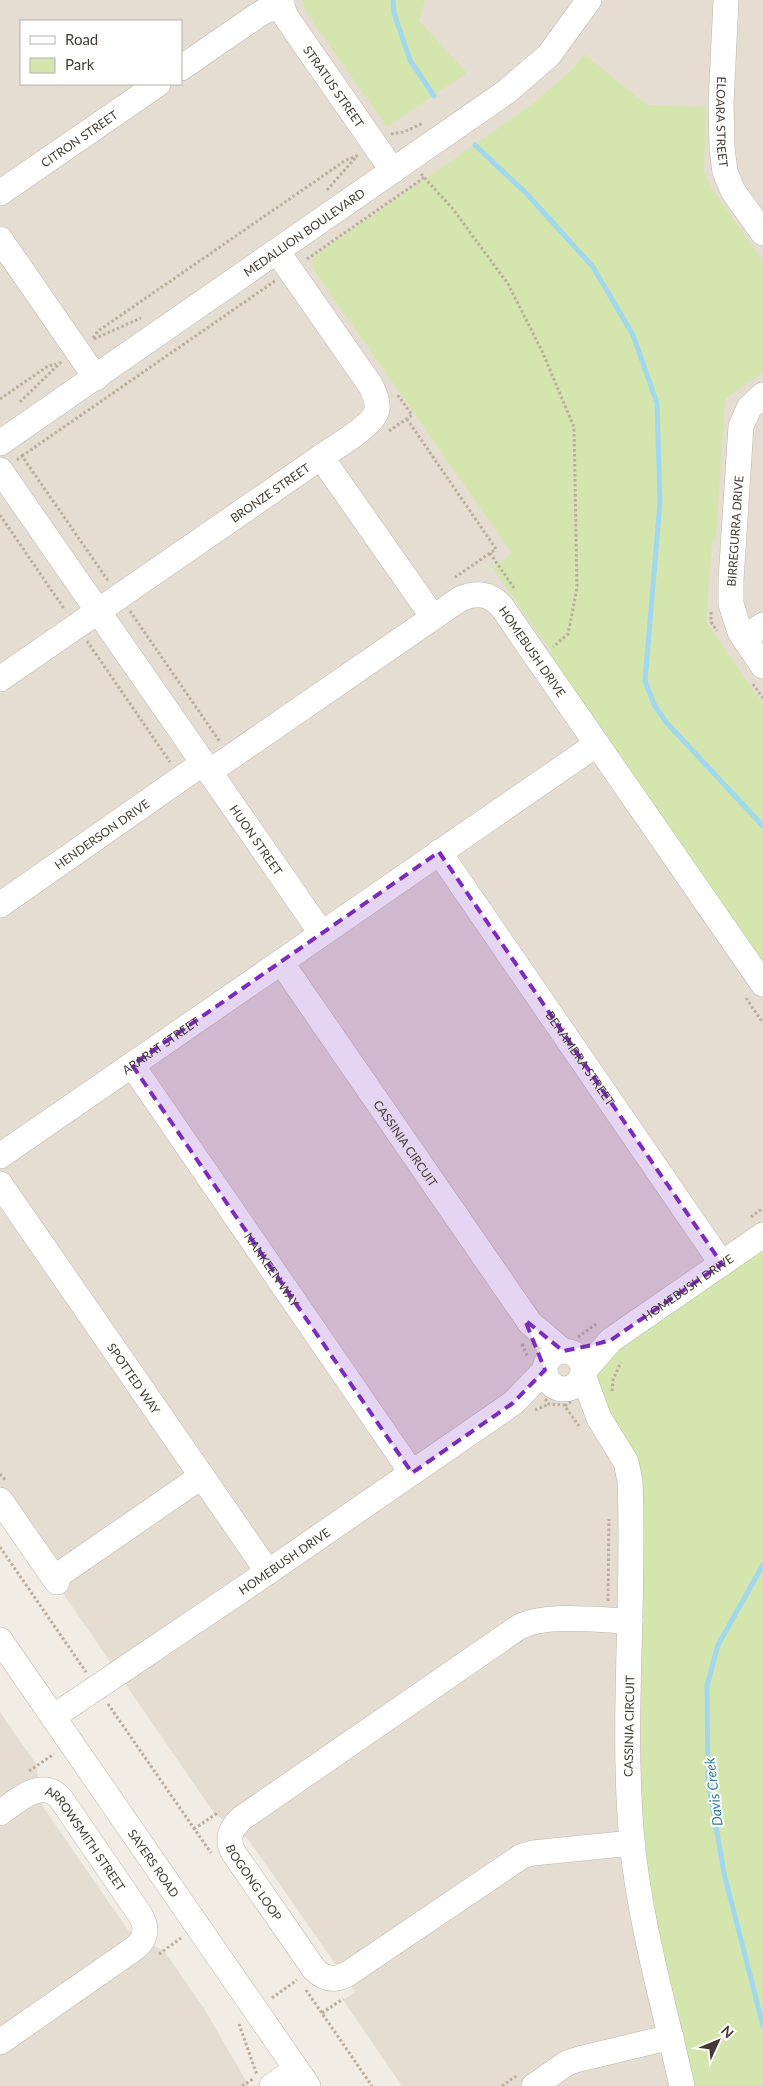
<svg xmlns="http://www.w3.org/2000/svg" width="763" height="2086" font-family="Lato,sans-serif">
<rect width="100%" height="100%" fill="#f1ece4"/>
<g fill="#e5ddd2" fill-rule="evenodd">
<path d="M0,0H763V2086H402L343,2000L355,1992L248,1839L214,1813L58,1586L0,1487ZM21,21H181V84H21Z"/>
<polygon points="0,1712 36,1764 43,1807 128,1930 165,1952 205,2010 249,2086 0,2086"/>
</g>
<g fill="#d4e5ae">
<polygon points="302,0 425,0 419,21 467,73 387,127 305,10"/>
<polygon points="584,54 647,105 706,107 704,170 709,184 763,261 763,372 725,399 716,538 712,541 706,622 763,704 763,969 550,656 552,653 492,567 512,553 312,267 313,257 530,106 572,70"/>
<polygon points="763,1245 763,2086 692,2086 654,1921 636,1787 639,1492 598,1399 595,1367"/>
</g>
<polygon fill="#e2dfdc" points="254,282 248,288 41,432 29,437"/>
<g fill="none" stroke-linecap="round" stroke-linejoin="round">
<g stroke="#a2d8ed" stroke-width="5">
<polyline points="393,0 394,13 410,60 434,96"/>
<polyline points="475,145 527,194 593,267 633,335 657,403 660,502 645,681 654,704 666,722 763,826"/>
<polyline points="763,1565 718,1645 707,1686 708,1781 724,1873 763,2026"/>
</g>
<defs>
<g id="minor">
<path id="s1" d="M282,0V6L286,17L393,171"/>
<path id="s2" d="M726,0L721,104L722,148L725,172L733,191L763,233"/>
<polyline points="181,68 258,15 265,11 282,6"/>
<path id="s3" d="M0,193L158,84"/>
<polyline points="0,239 96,378"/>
<polyline points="763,395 749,408 741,426 731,580 731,604 740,632 763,666"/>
<path id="s4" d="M0,443L506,92L549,55L589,0"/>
<polyline points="321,457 433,617"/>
<path id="s5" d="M0,470L322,934"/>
<polyline points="744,638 763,625"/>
<path id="s6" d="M0,679L321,457C335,447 375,425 377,409C378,401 374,393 371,386L277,251"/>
<path id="s7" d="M209,772L460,599C476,592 490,593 502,607L763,984"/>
<path id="s8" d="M439,852L722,1264"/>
<path id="s9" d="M0,905L203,763"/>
<path id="s10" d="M281,962L530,1323L563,1351"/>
<path id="s11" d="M132,1065L412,1473"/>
<path id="s12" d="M0,1156L597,744"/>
<path id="s13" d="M0,1184L268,1572"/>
<circle cx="564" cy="1370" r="19"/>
<path id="s14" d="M584,1371L611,1340L763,1235"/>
<path d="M583,1375L599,1418L626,1462L630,1481C635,1601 621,1722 632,1841C640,1924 664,2005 682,2086"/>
<polyline points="0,1500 57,1582"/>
<polyline points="54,1578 202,1476"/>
<path id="s15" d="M630,1621C598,1620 546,1613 519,1627L242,1818C231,1828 226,1838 233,1852L314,1969C325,1980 336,1981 349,1973L522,1856L533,1853L632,1843"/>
<path id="s16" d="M0,1640L308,2086"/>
<path id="s17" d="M53,1717L268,1572L513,1403L545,1370"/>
<path id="s18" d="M0,1813C18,1800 42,1777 61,1799L139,1913C147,1926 148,1937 135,1948L0,2042"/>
<polyline points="272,2086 296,2069"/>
<polyline points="534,2086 567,2063 579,2059 671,2037"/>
</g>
</defs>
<use href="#minor" stroke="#bfb5aa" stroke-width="26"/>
<g stroke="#bdac99" stroke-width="3" stroke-dasharray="2.5 2.5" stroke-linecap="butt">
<polyline points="391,134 404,132 423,123"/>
<polyline points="421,174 453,209 508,284 542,351 574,427 577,588 568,634 553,647"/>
<polyline points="327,190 356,157"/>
<polyline points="307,259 425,177"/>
<polyline points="93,338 98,331 346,160 359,155"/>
<polyline points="94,339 141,318"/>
<polyline points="0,399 48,366 56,364"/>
<polyline points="20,402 62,361"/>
<polyline points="407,419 496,549 454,578"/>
<polyline points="389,431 412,415 397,394"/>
<polyline points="22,456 275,281"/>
<polyline points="17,460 22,456 109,582"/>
<polyline points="0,515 65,610"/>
<polyline points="490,553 514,588"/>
<polyline points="130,611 220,742"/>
<polyline points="711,612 711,622 717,631"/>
<polyline points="87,641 170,762"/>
<polyline points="753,684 763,698"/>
<polyline points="746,998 763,1023"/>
<polyline points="751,1217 763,1208"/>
<polyline points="578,1337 596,1324"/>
<polyline points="522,1344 528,1357"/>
<polyline points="612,1391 613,1380 621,1362"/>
<polyline points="545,1399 549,1404 564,1405 579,1426"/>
<polyline points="565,1406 572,1400"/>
<polyline points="535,1410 549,1404"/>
<polyline points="0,1474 6,1481"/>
<polyline points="0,1547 86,1672"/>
<polyline points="608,1601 609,1519"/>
<polyline points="108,1704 211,1853"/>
<polyline points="29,1771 54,1754"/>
<polyline points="194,1829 219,1812"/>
<polyline points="159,1954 181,1938"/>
<polyline points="306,1990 372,2086"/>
<polyline points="272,1998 297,1980"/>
<polyline points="322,2013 343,1999"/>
<polyline points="239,2024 257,2075"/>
<polyline points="242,2086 253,2079"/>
<polyline points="502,2086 516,2076"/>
</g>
<use href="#minor" stroke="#fff" stroke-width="25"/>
</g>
<path fill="#7b2cbf" fill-opacity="0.2" stroke="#7b2cbf" stroke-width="4" stroke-dasharray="10 6" stroke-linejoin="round" d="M439,852L722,1264L611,1340L593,1345L563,1351L525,1320L545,1370L513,1403L412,1473L132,1065Z"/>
<g text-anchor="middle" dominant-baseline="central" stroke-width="4" stroke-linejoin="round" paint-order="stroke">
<g font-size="12" fill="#433b34" stroke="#fff">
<text stroke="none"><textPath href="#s1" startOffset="102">STRATUS STREET</textPath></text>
<text stroke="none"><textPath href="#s2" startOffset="122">ELOARA STREET</textPath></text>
<text stroke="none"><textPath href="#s3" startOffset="96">CITRON STREET</textPath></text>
<text stroke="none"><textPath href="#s4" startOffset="370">MEDALLION BOULEVARD</textPath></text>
<text stroke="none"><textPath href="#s6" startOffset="328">BRONZE STREET</textPath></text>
<text transform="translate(735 531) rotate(-86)">BIRREGURRA DRIVE</text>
<text stroke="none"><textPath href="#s7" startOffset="405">HOMEBUSH DRIVE</textPath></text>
<text stroke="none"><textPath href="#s9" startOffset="124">HENDERSON DRIVE</textPath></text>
<text stroke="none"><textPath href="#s5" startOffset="450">HUON STREET</textPath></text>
<text stroke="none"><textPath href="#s12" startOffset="195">ARARAT STREET</textPath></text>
<text stroke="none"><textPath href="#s8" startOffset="250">BENAMBRA STREET</textPath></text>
<text stroke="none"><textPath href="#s10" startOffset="220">CASSINIA CIRCUIT</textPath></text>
<text stroke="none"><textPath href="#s11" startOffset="248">NANKEEN WAY</textPath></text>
<text stroke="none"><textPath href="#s14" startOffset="134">HOMEBUSH DRIVE</textPath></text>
<text stroke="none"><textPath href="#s13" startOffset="236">SPOTTED WAY</textPath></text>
<text stroke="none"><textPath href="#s17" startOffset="279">HOMEBUSH DRIVE</textPath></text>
<text transform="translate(629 1726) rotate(-89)">CASSINIA CIRCUIT</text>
<text stroke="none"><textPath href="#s18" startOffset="116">ARROWSMITH STREET</textPath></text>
<text stroke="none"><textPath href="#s16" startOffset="271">SAYERS ROAD</textPath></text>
<text stroke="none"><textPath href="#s15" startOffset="524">BOGONG LOOP</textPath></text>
</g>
<g font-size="14" font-style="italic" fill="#2f7c9b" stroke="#fff">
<text transform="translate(713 1792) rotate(-97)">Davis Creek</text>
</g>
</g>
<rect x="20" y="20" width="162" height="65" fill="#ffffff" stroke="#b4b1ae"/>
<rect x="30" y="36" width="25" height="8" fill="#ffffff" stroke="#b4b1ae"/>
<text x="65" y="45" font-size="15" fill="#433b34">Road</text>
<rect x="30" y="58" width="25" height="15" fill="#d4e5ae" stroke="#b4b1ae"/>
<text x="65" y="70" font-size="15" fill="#433b34">Park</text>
<g transform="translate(718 2041) rotate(46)" stroke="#ffffff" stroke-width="4" paint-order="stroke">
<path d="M0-4L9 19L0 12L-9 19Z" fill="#433b34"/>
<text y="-8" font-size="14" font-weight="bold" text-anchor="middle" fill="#433b34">N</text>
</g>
</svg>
